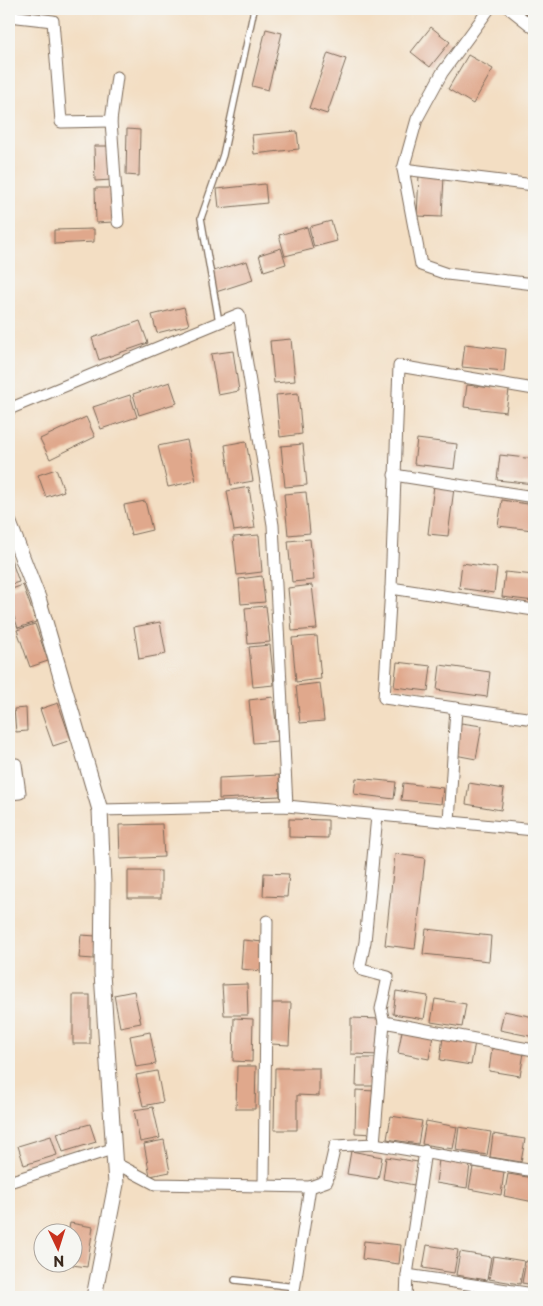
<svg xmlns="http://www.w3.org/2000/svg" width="543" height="1306" font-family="'Playpen Sans',sans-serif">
<rect width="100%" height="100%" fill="#f6f6f2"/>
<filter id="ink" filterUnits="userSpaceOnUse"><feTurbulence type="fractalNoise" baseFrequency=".02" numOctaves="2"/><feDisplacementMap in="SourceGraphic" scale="10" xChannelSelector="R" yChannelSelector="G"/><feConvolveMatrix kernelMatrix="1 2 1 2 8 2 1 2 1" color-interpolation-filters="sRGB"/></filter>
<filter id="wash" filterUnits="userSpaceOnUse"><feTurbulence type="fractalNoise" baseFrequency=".0096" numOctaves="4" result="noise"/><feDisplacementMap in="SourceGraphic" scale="20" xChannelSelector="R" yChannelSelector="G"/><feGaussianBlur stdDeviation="1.12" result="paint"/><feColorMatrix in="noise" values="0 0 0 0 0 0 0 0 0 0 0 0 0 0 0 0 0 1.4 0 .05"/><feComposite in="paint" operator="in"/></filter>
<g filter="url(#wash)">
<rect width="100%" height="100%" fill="#f3dec3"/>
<g id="blocks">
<g fill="#e0a88c">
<polygon points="431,27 450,42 430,67 411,52"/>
<polygon points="266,29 282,33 268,90 252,86"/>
<polygon points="328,53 346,59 327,114 309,108"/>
<polygon points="468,55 493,69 473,104 448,89"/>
<polygon points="127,129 140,130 139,176 126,175"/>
<polygon points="297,131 299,149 254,154 252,135"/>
<polygon points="94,146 111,146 112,180 95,181"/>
<polygon points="419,175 444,176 442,217 417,216"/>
<polygon points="265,184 267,203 219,208 217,189"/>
<polygon points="95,188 112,188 113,222 96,223"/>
<polygon points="331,221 337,241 314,247 309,227"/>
<polygon points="307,227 313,249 285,256 279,235"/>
<polygon points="94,229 94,242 54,244 54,230"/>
<polygon points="281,248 286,264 264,271 259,255"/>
<polygon points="247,261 253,280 216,292 210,272"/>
<polygon points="184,307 189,325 157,333 152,315"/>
<polygon points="140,321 148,343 99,360 92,338"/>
<polygon points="291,339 295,381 274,383 270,341"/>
<polygon points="465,344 506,349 504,371 462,367"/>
<polygon points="233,351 239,391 218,395 211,354"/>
<polygon points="170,382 177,403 139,415 133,394"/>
<polygon points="467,385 509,390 506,412 464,407"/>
<polygon points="298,393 302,434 280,437 276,395"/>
<polygon points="130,395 137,417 101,429 93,407"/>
<polygon points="86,417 95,437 50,459 40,439"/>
<polygon points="417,439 457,444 454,469 414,464"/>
<polygon points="187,440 196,481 168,487 158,446"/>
<polygon points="246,441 253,481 231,485 225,445"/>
<polygon points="303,444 307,485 285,487 281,446"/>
<polygon points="500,455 534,459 534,484 497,480"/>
<polygon points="56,469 64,491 46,497 38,475"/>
<polygon points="434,485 454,488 448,536 428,534"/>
<polygon points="249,487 255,528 234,531 227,491"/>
<polygon points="306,492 310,533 288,535 284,494"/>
<polygon points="502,500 534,505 533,530 498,526"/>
<polygon points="145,501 152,530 131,535 124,505"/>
<polygon points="259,535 262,572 237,575 233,537"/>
<polygon points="310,539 314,580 292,582 288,541"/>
<polygon points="9,553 19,582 9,585"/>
<polygon points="462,563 497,568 494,593 459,588"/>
<polygon points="505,572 534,575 534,601 502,597"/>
<polygon points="262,576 265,602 241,604 239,579"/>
<polygon points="23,585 36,622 18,628 9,603 9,590"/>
<polygon points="312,585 317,629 292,631 288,588"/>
<polygon points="266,606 270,642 248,644 245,608"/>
<polygon points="160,622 166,654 139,659 134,627"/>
<polygon points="35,624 48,661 30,667 17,630"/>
<polygon points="317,636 321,679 296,682 292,638"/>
<polygon points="270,645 274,685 253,687 249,647"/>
<polygon points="397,662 431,666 428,691 394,687"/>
<polygon points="440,665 490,672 487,697 437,690"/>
<polygon points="320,683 324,721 300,723 296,686"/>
<polygon points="273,697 278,741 253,743 249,700"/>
<polygon points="58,703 71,740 53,746 40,709"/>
<polygon points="26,708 27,731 16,732 14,709"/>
<polygon points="461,723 482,726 476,759 455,755"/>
<polygon points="279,775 280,796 219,799 219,778"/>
<polygon points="356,778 396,782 394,799 354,794"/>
<polygon points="403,783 443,788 441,804 401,800"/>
<polygon points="469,783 504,789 501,810 466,804"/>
<polygon points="289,819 328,820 328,838 289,837"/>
<polygon points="162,824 164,857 120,859 119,825"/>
<polygon points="395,854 425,858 415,949 385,945"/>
<rect x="128" y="871" width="33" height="27"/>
<polygon points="264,873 289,874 287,897 263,896"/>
<polygon points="426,929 491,936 489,961 423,954"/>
<polygon points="81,935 96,936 94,959 79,958"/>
<polygon points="243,940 263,942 261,971 241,969"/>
<polygon points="247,984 248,1015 224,1015 222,985"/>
<polygon points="134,991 141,1023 120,1027 114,995"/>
<polygon points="396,991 428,996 424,1019 393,1014"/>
<rect x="73" y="995" width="17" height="49"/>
<polygon points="435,999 466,1004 462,1027 431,1022"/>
<polygon points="272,1003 291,1003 289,1045 271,1044"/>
<polygon points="504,1011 534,1017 534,1037 500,1030"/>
<polygon points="234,1018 253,1019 252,1062 233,1061"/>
<polygon points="351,1018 381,1019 380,1055 351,1054"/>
<polygon points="402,1031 433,1036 429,1059 398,1053"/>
<polygon points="150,1032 156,1064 136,1067 130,1036"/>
<polygon points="443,1037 475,1042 471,1065 440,1060"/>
<polygon points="492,1048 524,1053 520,1076 489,1071"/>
<polygon points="357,1058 376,1058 375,1086 356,1086"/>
<polygon points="237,1066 256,1066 255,1109 236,1109"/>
<polygon points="275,1068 319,1068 319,1096 297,1095 297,1130 274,1130"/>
<polygon points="157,1071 163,1102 143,1106 136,1075"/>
<polygon points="356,1090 375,1091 374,1134 355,1133"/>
<polygon points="153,1107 160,1138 140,1142 134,1110"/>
<polygon points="391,1116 422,1121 418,1144 387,1139"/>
<polygon points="426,1121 457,1127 453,1149 422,1144"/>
<polygon points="90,1124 96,1142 63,1152 57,1133"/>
<polygon points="459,1127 491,1132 487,1155 456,1150"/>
<polygon points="493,1134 525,1139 521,1162 490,1157"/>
<polygon points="51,1136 57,1155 24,1165 18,1146"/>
<polygon points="164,1140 170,1172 150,1176 144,1144"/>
<polygon points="351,1151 382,1157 378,1179 347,1174"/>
<polygon points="386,1157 418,1162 414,1185 383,1179"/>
<polygon points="439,1160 470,1165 467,1188 436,1183"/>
<polygon points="473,1167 504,1172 501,1195 469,1189"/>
<polygon points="508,1174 534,1178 534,1202 504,1196"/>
<polygon points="70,1223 93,1227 87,1267 72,1265 72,1234 68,1234"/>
<polygon points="364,1241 401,1245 399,1264 362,1259"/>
<polygon points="427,1245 458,1250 454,1273 423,1268"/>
<polygon points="460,1252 491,1257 487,1280 456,1275"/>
<polygon points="493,1256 524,1261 520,1284 489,1279"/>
<polygon points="526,1261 534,1262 534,1285 522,1283"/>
</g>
</g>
</g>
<g filter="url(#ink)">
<use href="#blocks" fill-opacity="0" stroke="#7b6958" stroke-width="1"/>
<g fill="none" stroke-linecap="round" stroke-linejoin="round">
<defs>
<g id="lane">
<polyline points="219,322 201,218 223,155 254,9"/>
<polyline points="235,1280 296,1287"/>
</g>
<g id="street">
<polyline points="510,9 534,28"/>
<polyline points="9,16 53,21 61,122 111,121 117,77"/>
<polyline points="111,121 118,222"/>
<polyline points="403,169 417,119 442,73 489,9"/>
<polyline points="534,185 403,169 421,265 447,274 534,284"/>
<polyline points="9,409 239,314 273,525 287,806"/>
<polyline points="394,475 534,497"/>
<polyline points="391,588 399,366 534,389"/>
<polyline points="534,610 391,588 384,698 534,719"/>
<polyline points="9,794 20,793 16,764"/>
<polyline points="100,810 287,806 534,830"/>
<polyline points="377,816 365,942 360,966 362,970 388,977 381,1009 384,1022"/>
<polyline points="449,822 456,708"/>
<polyline points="374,1144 384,1022 534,1050"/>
<polyline points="115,1163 155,1184 310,1187 327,1181 335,1146 374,1144 534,1171"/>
<polyline points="9,1182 112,1149"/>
<polyline points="264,1185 267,921"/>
<polyline points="407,1275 425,1151"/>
<polyline points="293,1297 310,1187"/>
<polyline points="406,1297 407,1275 534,1294"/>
</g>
<polyline id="secondary" points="9,523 38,598 100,810 103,884 102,973 116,1184 94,1297"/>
</defs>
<use href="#lane" stroke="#7b6958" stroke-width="8"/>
<use href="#street" stroke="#7b6958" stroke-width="13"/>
<use href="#secondary" stroke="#7b6958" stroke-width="17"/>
<use href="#lane" stroke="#fff" stroke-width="5.5"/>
<use href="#street" stroke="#fff" stroke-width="11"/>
<use href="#secondary" stroke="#fff" stroke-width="15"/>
</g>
</g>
<rect width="543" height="1306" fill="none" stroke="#f6f6f2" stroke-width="30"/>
<g transform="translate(58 1248) rotate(176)"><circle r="24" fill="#f6f6f2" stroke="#aba49d"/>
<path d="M0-4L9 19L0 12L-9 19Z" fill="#c8321e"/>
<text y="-8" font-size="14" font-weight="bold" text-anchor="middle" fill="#3b2a1e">N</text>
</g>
</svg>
